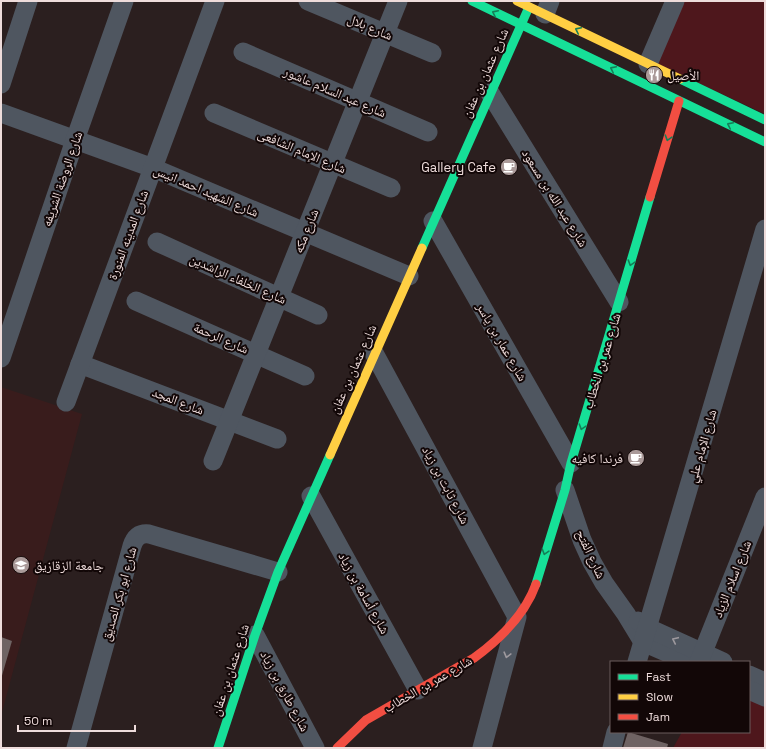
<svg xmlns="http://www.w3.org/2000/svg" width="766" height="749" font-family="'Space Grotesk','Noto Naskh Arabic',sans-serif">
<rect width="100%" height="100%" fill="#2b1f1f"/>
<polygon fill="#391c1c" points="1,387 82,414 1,716"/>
<g fill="#4e171c">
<polygon points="665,1 765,1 765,114 642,57"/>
<polygon points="749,697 765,705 765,748 673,748 682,732 749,732"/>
</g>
<g fill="#6f6363">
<polygon points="1,637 12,641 1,679"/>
<polygon points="628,732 668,744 667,748 623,748"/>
</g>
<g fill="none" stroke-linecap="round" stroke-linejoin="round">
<g stroke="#4f5660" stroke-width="19">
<polyline points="308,1 432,53"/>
<polyline points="545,14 550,1"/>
<polyline points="243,52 428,132"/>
<polyline points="648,64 675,1"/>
<polyline points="1,84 28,1"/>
<polyline points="490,93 619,302"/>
<polyline points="1,113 153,168 409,276"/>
<polyline points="214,113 391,188"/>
<polyline points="433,221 571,463"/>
<polyline points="157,242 318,315"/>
<polyline points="136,301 305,376"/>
<polyline points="374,353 517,617 482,748"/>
<polyline points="1,358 75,140 124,1"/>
<polyline points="80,364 277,439"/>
<polyline points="66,402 215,1"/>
<polyline points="213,461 398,1"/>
<polyline points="565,490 582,540 592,562 604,583 626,614 643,642 689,662"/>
<polyline points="311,496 418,690"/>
<polyline points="638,621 648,628 723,662"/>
<polyline points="255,635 315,748"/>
<polyline points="637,662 765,229"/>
<polyline points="699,662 765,497"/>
<polyline points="749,675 765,682"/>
<polyline points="749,690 765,697"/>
<path d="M76,748L132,546C135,537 140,533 149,534L278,572"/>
<polyline points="612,748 616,732"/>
</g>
<g stroke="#16e098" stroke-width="9">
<polyline points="472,1 765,142"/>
<polyline points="680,79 765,120"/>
<polyline points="422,248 529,7"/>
<polyline points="536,584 565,490 571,463 650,197"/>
<polyline points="218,748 255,635 278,572 330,455"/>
</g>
<g stroke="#ffcf43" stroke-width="9">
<polyline points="517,1 680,79"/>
<polyline points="330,455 422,248"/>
</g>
<g stroke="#f24e42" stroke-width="9">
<polyline points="650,197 679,101"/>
<path d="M337,748L366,720L474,658C500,639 525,615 536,584"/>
</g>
</g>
<defs><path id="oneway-chevron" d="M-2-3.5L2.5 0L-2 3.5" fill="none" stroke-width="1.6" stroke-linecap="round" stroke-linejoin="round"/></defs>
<g stroke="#147e57">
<use href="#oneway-chevron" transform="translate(495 13) rotate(-154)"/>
<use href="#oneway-chevron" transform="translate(578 30) rotate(-154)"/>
<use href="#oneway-chevron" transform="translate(613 69) rotate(-154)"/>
<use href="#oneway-chevron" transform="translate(730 125) rotate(-154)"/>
<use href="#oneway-chevron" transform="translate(668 138) rotate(107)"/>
<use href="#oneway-chevron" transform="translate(631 263) rotate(107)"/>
<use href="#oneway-chevron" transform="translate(582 427) rotate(107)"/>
<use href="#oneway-chevron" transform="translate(545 552) rotate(107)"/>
</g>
<g stroke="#9e999e">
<use href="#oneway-chevron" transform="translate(675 640) rotate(-155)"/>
<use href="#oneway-chevron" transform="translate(507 655) rotate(105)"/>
</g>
<defs>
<symbol id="restaurant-disc" viewBox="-11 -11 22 22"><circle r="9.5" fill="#aa9a99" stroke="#120707"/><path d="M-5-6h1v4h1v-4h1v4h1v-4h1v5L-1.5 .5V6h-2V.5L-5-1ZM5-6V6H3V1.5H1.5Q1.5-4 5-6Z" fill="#fff"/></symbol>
<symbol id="cafe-disc" viewBox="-11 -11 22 22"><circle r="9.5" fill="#aa9a99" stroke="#120707"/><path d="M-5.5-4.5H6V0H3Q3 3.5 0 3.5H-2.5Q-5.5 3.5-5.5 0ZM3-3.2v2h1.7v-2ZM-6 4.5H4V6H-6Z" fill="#fff"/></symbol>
<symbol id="university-disc" viewBox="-11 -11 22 22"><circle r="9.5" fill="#aa9a99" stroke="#120707"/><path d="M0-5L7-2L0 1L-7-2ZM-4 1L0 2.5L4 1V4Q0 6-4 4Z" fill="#fff"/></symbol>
</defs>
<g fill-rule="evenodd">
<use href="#restaurant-disc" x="644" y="65" width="20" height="20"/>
<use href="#cafe-disc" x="499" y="157" width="20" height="20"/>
<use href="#cafe-disc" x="626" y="448" width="20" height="20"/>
<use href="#university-disc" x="11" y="555" width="20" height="20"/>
</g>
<g text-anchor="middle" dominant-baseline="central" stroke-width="4" stroke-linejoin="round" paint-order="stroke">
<g font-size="13" fill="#eedcdb" stroke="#120707">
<text transform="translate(370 27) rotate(23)">شارع بلال</text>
<text transform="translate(485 73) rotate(-66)">شارع عثمان بن عفان</text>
<text transform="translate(335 92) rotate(23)">شارع عبد السلام عاشور</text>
<text transform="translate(302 151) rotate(23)">شارع الإمام الشافعى</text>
<text transform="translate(62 179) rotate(-71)">شارع الروضة الشريفه</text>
<text transform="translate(206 191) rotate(23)">شارع الشهيد احمد انيس</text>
<text transform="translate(555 198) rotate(58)">شارع عبد الله بن مسعود</text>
<text transform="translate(306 231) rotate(-68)">شارع مكه</text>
<text transform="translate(128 235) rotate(-70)">شارع المدينه المنورة</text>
<text transform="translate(238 279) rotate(24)">شارع الخلفاء الراشدين</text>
<text transform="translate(221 338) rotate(24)">شارع الرحمة</text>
<text transform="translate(502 342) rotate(60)">شارع عمار بن ياسر</text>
<text transform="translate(602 361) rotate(-73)">شارع عمر بن الخطاب</text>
<text transform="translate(353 369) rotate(-66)">شارع عثمان بن عفان</text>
<text transform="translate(178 401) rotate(21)">شارع المجد</text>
<text transform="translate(702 446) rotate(-74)">شارع الإمام علي</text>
<text transform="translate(446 485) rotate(62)">شارع ثابت بن زياد</text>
<text transform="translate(591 554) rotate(65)">شارع الفتح</text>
<text transform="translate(732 579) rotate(-68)">شارع اسلام الزياد</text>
<text transform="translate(364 593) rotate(61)">شارع أسامة بن زياد</text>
<text transform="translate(119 594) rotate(-74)">شارع ابو بكر الصديق</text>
<text transform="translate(230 670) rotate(-72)">شارع عثمان بن عفان</text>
<text transform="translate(428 684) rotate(-30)">شارع عمر بن الخطاب</text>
<text transform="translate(285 691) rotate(62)">شارع طارق بن زياد</text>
</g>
<g font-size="13" fill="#eedcdb" stroke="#120707" text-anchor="start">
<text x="667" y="75">الأصيل</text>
<text x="496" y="167" text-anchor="end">Gallery Cafe</text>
<text x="623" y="458" text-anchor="end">فرندا كافيه</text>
<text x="34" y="565">جامعة الزقازيق</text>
</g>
</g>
<rect width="766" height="749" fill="none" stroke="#eedcdb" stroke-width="4"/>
<rect x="610" y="661" width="140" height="72" fill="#120707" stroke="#6a5c5c"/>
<rect x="618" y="674" width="20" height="6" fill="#16e098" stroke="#6a5c5c"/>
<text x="646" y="681" font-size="12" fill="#eedcdb">Fast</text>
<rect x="618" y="694" width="20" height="6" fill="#ffcf43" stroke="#6a5c5c"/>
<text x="646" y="701" font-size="12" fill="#eedcdb">Slow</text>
<rect x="618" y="714" width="20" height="6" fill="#f24e42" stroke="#6a5c5c"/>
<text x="646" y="721" font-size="12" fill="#eedcdb">Jam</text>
<path d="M18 725v6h117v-6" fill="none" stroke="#eedcdb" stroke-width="2"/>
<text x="24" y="725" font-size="12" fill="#eedcdb" stroke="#120707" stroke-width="3" paint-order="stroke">50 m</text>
</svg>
